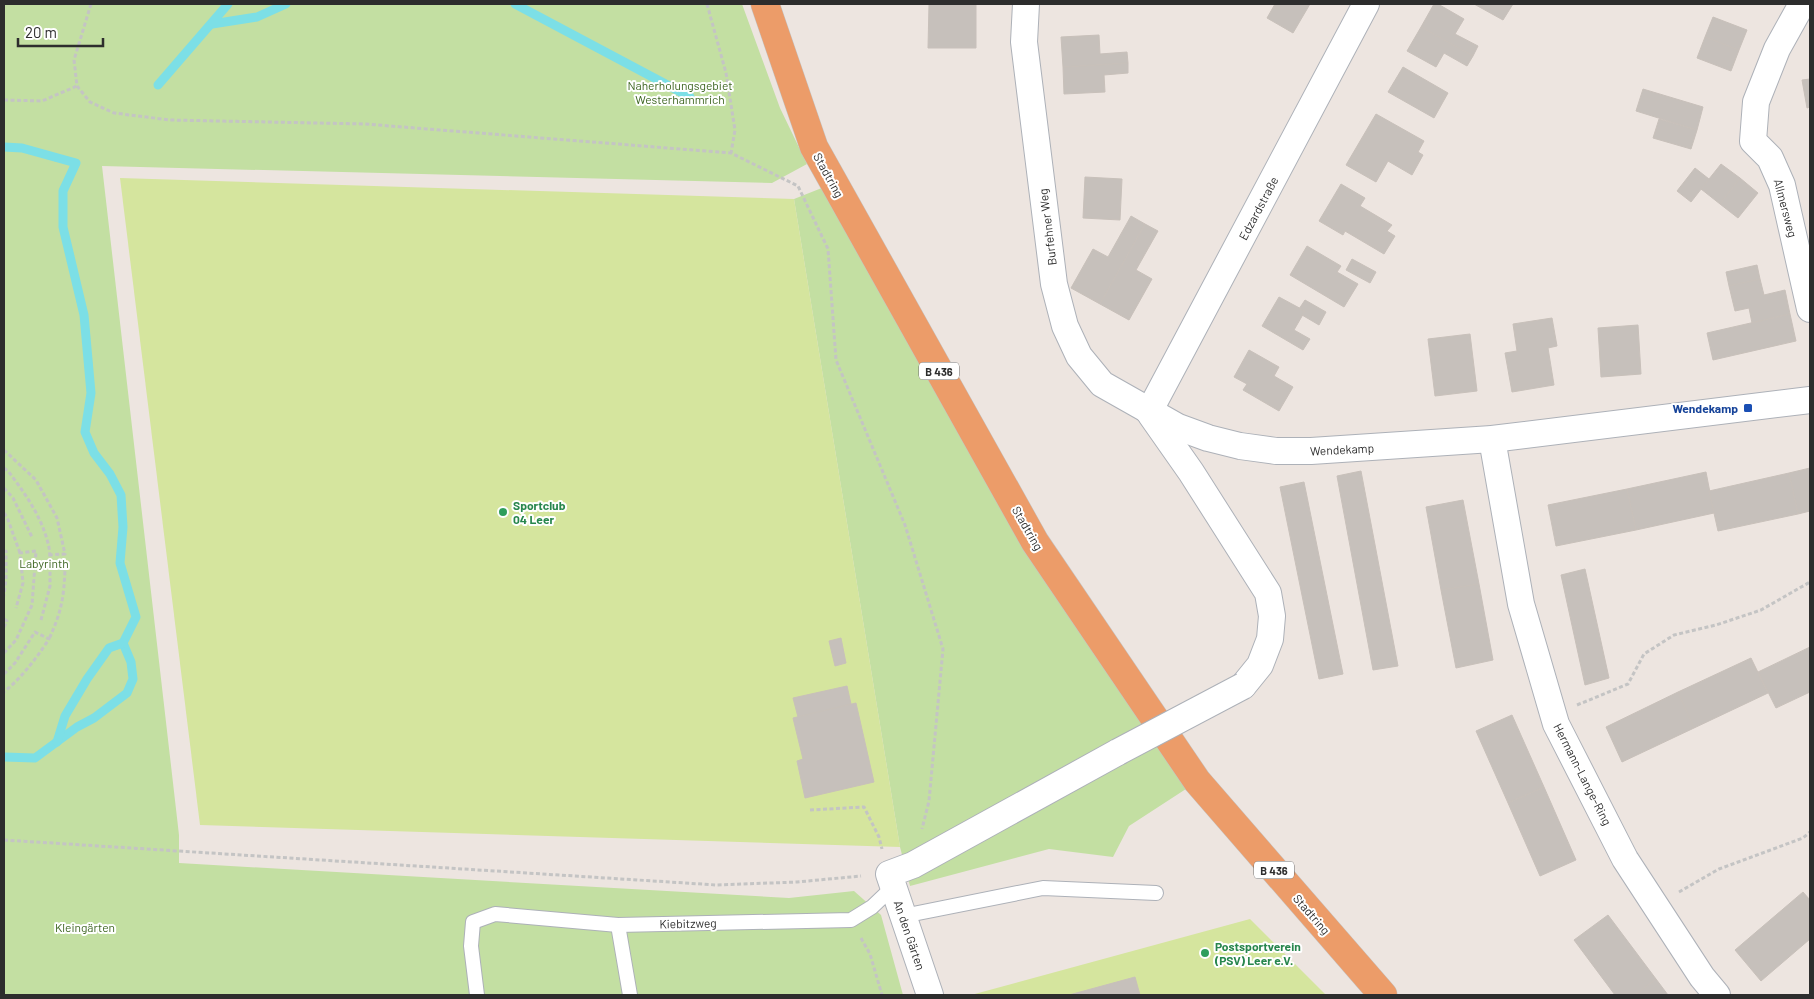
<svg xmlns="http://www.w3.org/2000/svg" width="1814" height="999" font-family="Barlow,sans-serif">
<rect width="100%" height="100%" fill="#ede5e0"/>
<g fill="#c3dfa2">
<polygon points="4,4 742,4 780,108 807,164 772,183 102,166 179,835 179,863 789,898 854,891 881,915 903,995 4,995"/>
<polygon points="847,178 1043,536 1209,774 1129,826 1113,857 1049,849 910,886 900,847 794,199"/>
</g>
<g fill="#d5e59e">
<polygon points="120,178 794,199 900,847 200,825"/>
<polygon points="1250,919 1326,995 971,995"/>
</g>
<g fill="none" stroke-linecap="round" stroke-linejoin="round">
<g stroke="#7cdfe6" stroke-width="9">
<polyline points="515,4 690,97"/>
<polyline points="212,24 257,17 286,4"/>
<polyline points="158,85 228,4"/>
<polyline points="4,147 22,148 76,163 63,191 63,227 84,315 91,393 85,432 94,453 110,474 121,495 123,527 120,563 136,617 123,643 131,662 133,679 127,693 94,718 77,727 35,758 4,757"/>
<polyline points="57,742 65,716 87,679 109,648 123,643"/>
</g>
</g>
<g fill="#c6c0bb" stroke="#c8c0ba">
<polygon points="929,4 976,4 976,48 928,48"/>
<polygon points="1275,4 1310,4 1293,33 1267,18"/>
<polygon points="1434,4 1438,4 1464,19 1455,34 1478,46 1473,56 1421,27"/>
<polygon points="1474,4 1513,4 1503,20"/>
<polygon points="1713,17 1747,30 1739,50 1705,37"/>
<polygon points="1421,27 1473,56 1467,66 1444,53 1436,67 1407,51"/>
<polygon points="1099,35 1100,54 1127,52 1128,63 1063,67 1061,37"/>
<polygon points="1705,37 1739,50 1731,71 1697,58"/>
<polygon points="1128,63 1128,73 1104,75 1105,92 1064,94 1063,67"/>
<polygon points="1403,67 1448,93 1434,118 1388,92"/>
<polygon points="1810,79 1810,107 1807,108 1802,80"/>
<polygon points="1643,89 1703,107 1697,130 1636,111"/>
<polygon points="1376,114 1424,141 1418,152 1423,155 1412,175 1388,161 1376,182 1346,165"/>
<polygon points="1659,119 1697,130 1691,149 1653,138"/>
<polygon points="1721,164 1740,178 1720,204 1701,189"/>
<polygon points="1695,168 1709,179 1691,202 1677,191"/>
<polygon points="1085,177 1122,179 1120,220 1083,218"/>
<polygon points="1740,178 1758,193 1738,218 1720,204"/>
<polygon points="1341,184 1365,198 1360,206 1392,225 1387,231 1395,236 1384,254 1345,231 1343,235 1319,221"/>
<polygon points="1131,216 1145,224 1100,304 1071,288 1093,249 1108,257"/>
<polygon points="1145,224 1158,231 1136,270 1152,279 1129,320 1100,304"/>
<polygon points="1307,246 1341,266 1337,272 1358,284 1344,307 1290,275"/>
<polygon points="1352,259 1376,272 1370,283 1346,270"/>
<polygon points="1757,265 1760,279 1729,286 1726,272"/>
<polygon points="1760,279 1764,295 1785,290 1790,314 1752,323 1749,308 1735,311 1729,286"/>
<polygon points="1279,297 1305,311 1294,330 1310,339 1303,350 1262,326"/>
<polygon points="1305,300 1326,312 1319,325 1302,315 1305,311 1299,309"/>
<polygon points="1790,314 1796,341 1713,360 1707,333"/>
<polygon points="1552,318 1557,346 1548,348 1554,385 1512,392 1505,353 1517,351 1513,324"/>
<polygon points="1638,325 1641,374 1601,377 1598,328"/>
<polygon points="1470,334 1477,391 1435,396 1428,339"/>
<polygon points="1249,350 1279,367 1274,376 1293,387 1279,411 1243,390 1247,384 1234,377"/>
<polygon points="1810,468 1810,511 1798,514 1789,473"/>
<polygon points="1361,471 1398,666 1373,670 1337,476"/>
<polygon points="1706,472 1714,513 1636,530 1627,489"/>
<polygon points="1789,473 1798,514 1718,531 1709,491"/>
<polygon points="1304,482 1343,674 1319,679 1280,487"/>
<polygon points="1627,489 1636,530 1556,546 1548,505"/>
<polygon points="1463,500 1479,584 1441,590 1426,507"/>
<polygon points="1585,569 1609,678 1585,685 1561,575"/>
<polygon points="1479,584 1493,660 1456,668 1441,590"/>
<polygon points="841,638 846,663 835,666 829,641"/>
<polygon points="1810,647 1810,692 1776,708 1758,672"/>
<polygon points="1751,658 1768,693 1694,728 1678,692"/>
<polygon points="847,686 851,704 798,717 793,698"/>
<polygon points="1678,692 1694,728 1622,762 1606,727"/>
<polygon points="856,703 874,782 805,798 797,761 803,759 793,718"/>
<polygon points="1512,715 1544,787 1508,803 1476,731"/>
<polygon points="1544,787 1576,860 1540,876 1508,803"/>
<polygon points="1803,892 1810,900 1810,939 1761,981 1735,950"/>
<polygon points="1608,915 1656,979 1635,995 1615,995 1574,940"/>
<polygon points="1135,977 1140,995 1069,995"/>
<polygon points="1656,979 1668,995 1635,995"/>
</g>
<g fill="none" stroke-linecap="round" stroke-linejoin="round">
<defs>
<g id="service">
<polyline points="903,916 1043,888 1156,893"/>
<polyline points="618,925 630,995"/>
<polyline points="477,995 471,946 473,922 495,914 618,925 851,920 872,907 893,887"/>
</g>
<g id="minor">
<polyline points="1026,4 1024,42 1054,284 1065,326 1079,356 1102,384 1178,427 1208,438 1240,446 1276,451 1311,451 1492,439 1810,400"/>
<polyline points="1802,4 1777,49 1756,102 1753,141 1770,158 1782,185 1810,309"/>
<polyline points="1149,412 1366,4"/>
<polyline points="1151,415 1191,472 1268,593 1272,616 1270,639 1260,665 1243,686"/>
<polyline points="1492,439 1521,604 1556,724 1625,859 1702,977 1717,995"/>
<polyline points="930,995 889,874 913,865 1118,752"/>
</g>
<polyline id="trunk" points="765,4 814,147 1035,542 1197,781 1383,995"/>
</defs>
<use href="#service" stroke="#adb1b8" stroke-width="16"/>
<use href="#minor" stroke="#adb1b8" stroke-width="28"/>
<use href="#trunk" stroke="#c4c4c4" stroke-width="29"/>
<g stroke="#c4c4c4" stroke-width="3" stroke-dasharray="4 2.5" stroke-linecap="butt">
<polyline points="91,4 74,60 77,86 90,102 114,113 170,120 365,124 731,153 798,186 828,249 836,360 905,525 943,649 929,801 922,829"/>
<polyline points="707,4 726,73 735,130 731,153"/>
<polyline points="4,100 42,101 77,86"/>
<polyline points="4,450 36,480 57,518 65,554 49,555"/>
<path d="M4,468L8,471C25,493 41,516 48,543C50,550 50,559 50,567"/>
<polyline points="4,488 13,498 32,537"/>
<polyline points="4,513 7,517 20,553"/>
<polyline points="4,551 6,551 6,578 4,596"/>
<polyline points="4,619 7,621 4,627"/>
<path d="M41,620L50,586V567L65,569C64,598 61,613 49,639"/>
<polyline points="4,653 16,640 32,605 36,551 20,553 23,583 16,608"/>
<path d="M4,674L15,663L35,632L49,639C36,659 22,677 4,692"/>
<polyline points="1577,705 1628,684 1644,654 1674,635 1716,625 1761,610 1810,582"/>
<polyline points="810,810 864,807 879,837 882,849"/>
<polyline points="4,840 717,885 797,882 861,876"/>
<polyline points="1679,892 1719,869 1803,838 1810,832"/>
<polyline points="861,938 870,954 882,995"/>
</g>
<use href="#service" stroke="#fff" stroke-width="14"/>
<use href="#minor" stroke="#fff" stroke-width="26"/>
<use href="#trunk" stroke="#ec9c69" stroke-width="28"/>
<defs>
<polyline id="minor-bridge" points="1118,752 1243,686"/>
</defs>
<use href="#minor-bridge" stroke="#adb1b8" stroke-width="28" stroke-linecap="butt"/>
<use href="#minor-bridge" stroke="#fff" stroke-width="26"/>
</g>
<rect fill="#1a4fb4" stroke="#fff" stroke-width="2" x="1743" y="403" width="10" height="10" rx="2.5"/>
<g fill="#2e9e5b" stroke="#fff" stroke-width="2">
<circle cx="503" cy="512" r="5"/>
<circle cx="1205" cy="953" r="5"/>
</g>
<g text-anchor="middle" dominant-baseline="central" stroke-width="4" stroke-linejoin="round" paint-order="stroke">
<g fill="#fff" stroke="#6c6c6c" stroke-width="1">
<rect x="919" y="362.5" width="40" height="17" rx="4"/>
<rect x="1254" y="861.5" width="40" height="17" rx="4"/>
</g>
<g font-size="11" font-weight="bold" fill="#2d2d2d">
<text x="939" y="371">B 436</text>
<text x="1274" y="870">B 436</text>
</g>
<g font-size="12" fill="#3d6521" stroke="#fff">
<text x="680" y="85">Naherholungsgebiet<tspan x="680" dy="14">Westerhammrich</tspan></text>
<text x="44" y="563">Labyrinth</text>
<text x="85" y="927">Kleingärten</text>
</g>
<g font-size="12" fill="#2d2d2d" stroke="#fff">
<text transform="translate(829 175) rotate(61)">Stadtring</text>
<text transform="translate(1258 208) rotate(-62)">Edzardstraße</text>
<text transform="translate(1786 208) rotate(75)">Allmersweg</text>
<text transform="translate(1047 227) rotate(-97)">Burfehner Weg</text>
<text transform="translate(1342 449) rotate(-3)">Wendekamp</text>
<text transform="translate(1028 528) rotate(60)">Stadtring</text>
<text transform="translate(1583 774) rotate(63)">Hermann-Lange-Ring</text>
<text transform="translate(1312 914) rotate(49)">Stadtring</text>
<text transform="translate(688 923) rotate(-1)">Kiebitzweg</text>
<text transform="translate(910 935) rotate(71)">An den Gärten</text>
</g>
<g font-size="12" font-weight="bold" fill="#164399" stroke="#fff" text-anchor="end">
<text x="1738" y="408">Wendekamp</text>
</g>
<g font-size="12" font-weight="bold" fill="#27864d" stroke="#fff" text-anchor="start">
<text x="513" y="505">Sportclub<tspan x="513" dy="14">04 Leer</tspan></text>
<text x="1215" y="946">Postsportverein<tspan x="1215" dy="14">(PSV) Leer e.V.</tspan></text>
</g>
</g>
<rect width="1814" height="999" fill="none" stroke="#2d2d2d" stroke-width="10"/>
<path d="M18 38v8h85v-8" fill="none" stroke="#2d2d2d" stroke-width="2.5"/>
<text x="25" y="38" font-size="15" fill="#2d2d2d" stroke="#ffffff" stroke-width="4" paint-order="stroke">20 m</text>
</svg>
